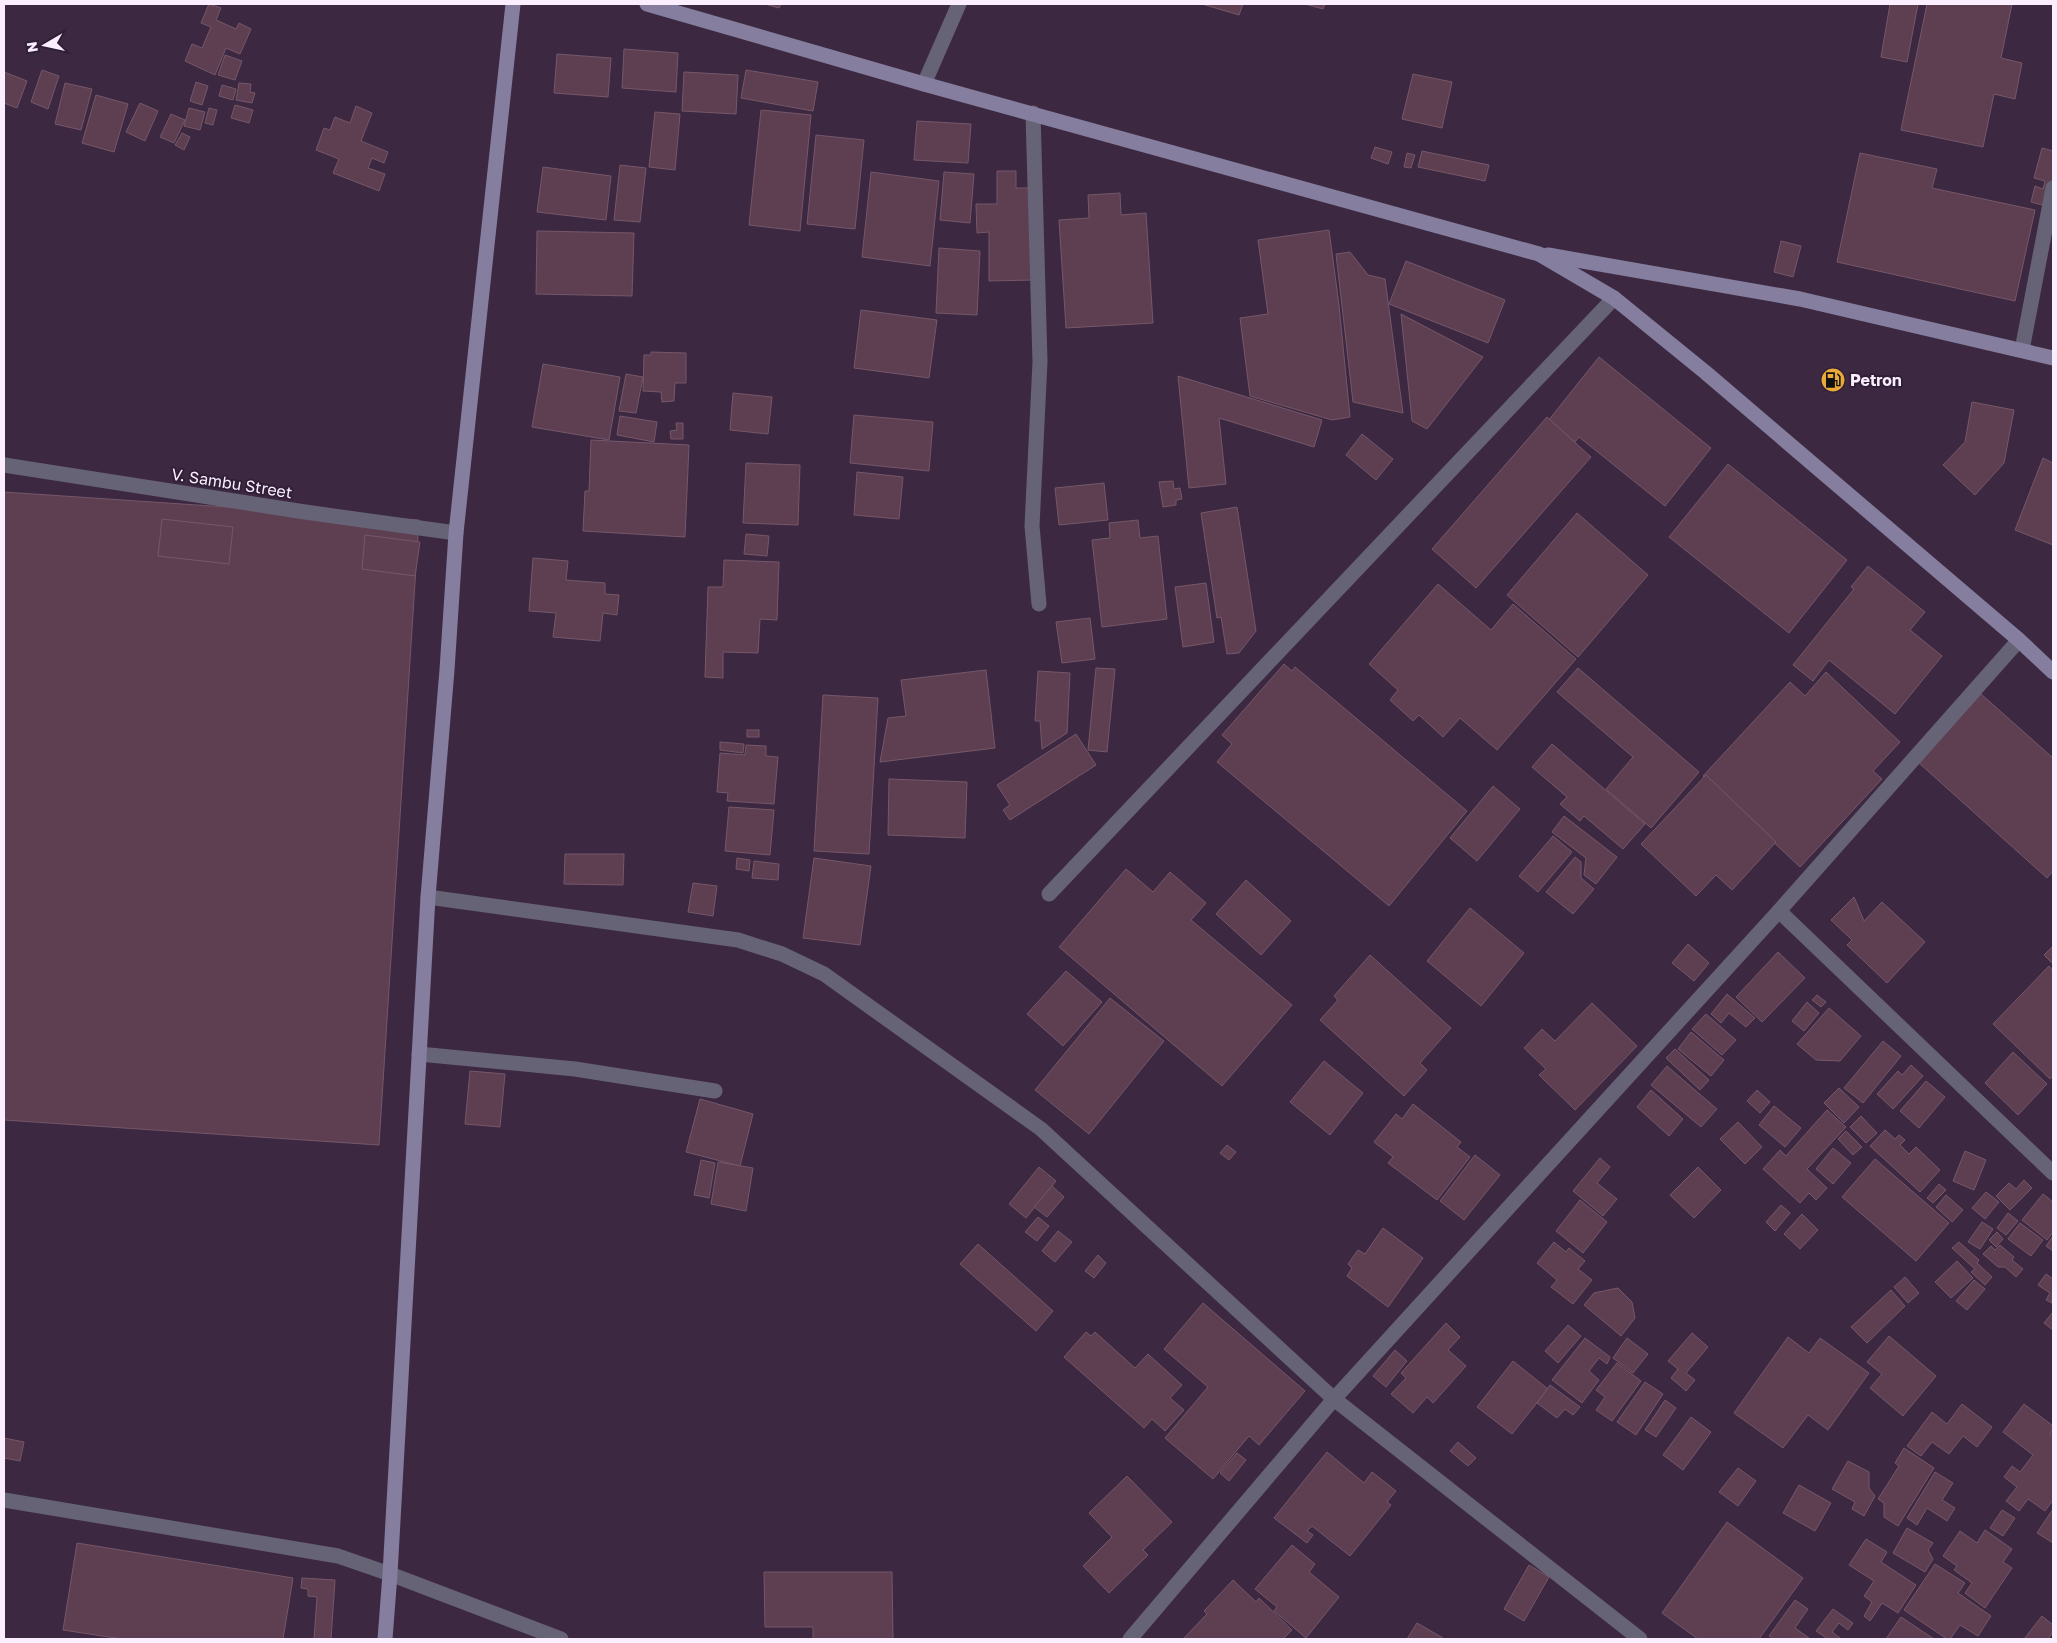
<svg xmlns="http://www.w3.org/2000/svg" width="2057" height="1643" font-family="'Golos Text',sans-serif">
<rect width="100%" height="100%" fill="#3c2941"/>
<g fill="#5d3f51" stroke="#76576a">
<polygon points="209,4 221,8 216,20 236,29 239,23 251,29 240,54 226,48 215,75 185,61 192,44 202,48 211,27 201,23"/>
<polygon points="765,4 781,4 779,8"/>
<polygon points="1202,4 1243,4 1239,15"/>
<polygon points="1305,4 1325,4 1323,9"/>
<polygon points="1890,4 1918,4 1907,62 1881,57"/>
<polygon points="1927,4 2012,4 2001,58 2022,63 2015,99 1994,94 1983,147 1901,130"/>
<polygon points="624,49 678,53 676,92 622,88"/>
<polygon points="557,54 611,58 608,97 554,93"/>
<polygon points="225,55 242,61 235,80 218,75"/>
<polygon points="42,70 59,76 48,109 31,102"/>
<polygon points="746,70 818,82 813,111 741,98"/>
<polygon points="4,72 27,81 17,108 4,103"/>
<polygon points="684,72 738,75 736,114 682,111"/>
<polygon points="1413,74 1452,82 1442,128 1402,119"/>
<polygon points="196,82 208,86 202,105 190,101"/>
<polygon points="65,83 92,89 81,130 55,124"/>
<polygon points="239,83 251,84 250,92 255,93 252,103 236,100"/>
<polygon points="222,85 236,89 233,100 219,96"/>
<polygon points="96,95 128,104 114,152 82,143"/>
<polygon points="140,103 158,111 145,141 126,132"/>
<polygon points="235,105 253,110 249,123 231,118"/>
<polygon points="356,106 372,113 361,141 388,152 384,163 372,158 368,168 385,174 379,191 333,173 339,159 316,150 324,128 330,130 335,117 350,123"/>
<polygon points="189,108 205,112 200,130 184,126"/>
<polygon points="209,108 217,110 213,125 205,123"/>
<polygon points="761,110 811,115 800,231 749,225"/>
<polygon points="655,112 680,114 675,170 649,167"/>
<polygon points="171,114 185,120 174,143 160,137"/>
<polygon points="917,121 971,124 968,163 914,160"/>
<polygon points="182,133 190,137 184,150 175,145"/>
<polygon points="816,135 864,140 855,229 807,224"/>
<polygon points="1375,147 1392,152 1388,164 1371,158"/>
<polygon points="2042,148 2053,151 2053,148 2053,208 2031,202 2035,186 2043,189 2045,181 2034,178"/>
<polygon points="1422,151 1489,165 1485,181 1418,167"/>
<polygon points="1407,153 1415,155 1411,168 1404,167"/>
<polygon points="1860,153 1937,169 1932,188 2035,210 2015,301 1837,262"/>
<polygon points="620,165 646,168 640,222 614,220"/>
<polygon points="543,167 611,176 606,220 537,212"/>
<polygon points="997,171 1016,171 1016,188 1032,188 1033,280 989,281 989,232 977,233 976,204 997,204"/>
<polygon points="871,172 939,181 930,266 862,257"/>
<polygon points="944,172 974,174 970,223 940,220"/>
<polygon points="1120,193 1121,215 1146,213 1153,323 1066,328 1059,220 1089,218 1088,195"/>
<polygon points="1329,230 1339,305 1350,417 1332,420 1250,396 1240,318 1268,314 1258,240"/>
<polygon points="537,231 634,233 632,296 536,294"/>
<polygon points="1781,241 1801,246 1793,277 1774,272"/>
<polygon points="939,248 980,251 977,315 936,313"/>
<polygon points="1350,252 1368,275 1385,279 1403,413 1353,402 1336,254"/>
<polygon points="1406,261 1505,300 1488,343 1389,304"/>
<polygon points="861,310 937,320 929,378 854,368"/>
<polygon points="1401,314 1483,357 1427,429 1412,421"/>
<polygon points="651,352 686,353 686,383 675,383 674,401 662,402 661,392 643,391 644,355 651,355"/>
<polygon points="1599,357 1711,448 1665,506 1579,437 1575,442 1548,421"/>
<polygon points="543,364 620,377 609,440 532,427"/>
<polygon points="626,374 643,377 636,413 619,411"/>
<polygon points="1178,376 1322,420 1314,447 1219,418 1226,484 1189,488"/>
<polygon points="733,393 772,397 768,434 730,430"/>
<polygon points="1972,402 2014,410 2004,463 1975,495 1943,465 1965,442"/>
<polygon points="854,415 933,422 929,471 850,463"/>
<polygon points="620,416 657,422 654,442 617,435"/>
<polygon points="1547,417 1591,457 1476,588 1432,549"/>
<polygon points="676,423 683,423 683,439 671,439 670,431 677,430"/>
<polygon points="1362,434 1393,459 1376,480 1346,455"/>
<polygon points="591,440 689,445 685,537 583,531 585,491 589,491"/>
<polygon points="2043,458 2053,463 2053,545 2015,530"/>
<polygon points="746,463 800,465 798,525 743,523"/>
<polygon points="1728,464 1847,560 1789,633 1669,537"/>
<polygon points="857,472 903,477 899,519 854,515"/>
<polygon points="1173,481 1174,489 1180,488 1182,499 1176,500 1176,505 1163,507 1159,482"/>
<polygon points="1104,483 1108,520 1059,525 1055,488"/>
<polygon points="4,492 419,520 379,1145 4,1120"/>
<polygon points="1237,507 1256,631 1239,653 1227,654 1221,617 1217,618 1201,513"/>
<polygon points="1577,513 1648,575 1578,657 1507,595"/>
<polygon points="162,519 233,527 229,564 158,556"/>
<polygon points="1138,520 1140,538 1158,536 1167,619 1102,627 1092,540 1110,538 1109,523"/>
<polygon points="746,534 769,536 767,556 744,554"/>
<polygon points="365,535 420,542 415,576 362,569"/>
<polygon points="533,558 568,561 566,580 605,583 605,594 619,595 617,615 603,613 600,641 553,637 556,613 529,611"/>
<polygon points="724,560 779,562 777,620 760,619 758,653 723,652 723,678 705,677 708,587 723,587"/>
<polygon points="1868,566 1925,612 1910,630 1942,656 1895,714 1829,660 1813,681 1793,665 1854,589 1851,587"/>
<polygon points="1206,583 1214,642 1183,647 1175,587"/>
<polygon points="1438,584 1491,630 1513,604 1576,659 1497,750 1460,718 1443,737 1419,715 1413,721 1390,700 1398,690 1369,664"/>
<polygon points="1090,618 1095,659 1062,663 1056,622"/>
<polygon points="1284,664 1292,671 1295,667 1467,811 1389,906 1217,762 1232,744 1222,735"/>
<polygon points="1096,668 1115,669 1107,752 1088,750"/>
<polygon points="1578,668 1699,772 1651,828 1606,789 1633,757 1557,692"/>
<polygon points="986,670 995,748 880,762 888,718 906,716 901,680"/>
<polygon points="1038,671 1070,673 1067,733 1042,749 1040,721 1035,721"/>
<polygon points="1826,672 1900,742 1873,771 1882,779 1800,867 1703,776 1790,682 1805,696"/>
<polygon points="1981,694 2053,758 2053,871 2047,878 1919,763"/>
<polygon points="823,695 878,698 869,854 814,851"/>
<rect x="747" y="730" width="12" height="7"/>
<polygon points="1076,734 1096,765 1010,820 1003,810 1010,805 997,785"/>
<polygon points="720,742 744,744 743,753 720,750"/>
<polygon points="1552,744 1645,824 1623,849 1584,816 1580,821 1560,804 1567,797 1532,767"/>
<polygon points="746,745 766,746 766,756 778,757 774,804 727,801 728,793 717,792 720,753 745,755"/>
<polygon points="1706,775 1776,842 1732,890 1716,875 1696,896 1641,844"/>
<polygon points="889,779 967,782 965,838 888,835"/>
<polygon points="1493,786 1520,809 1477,861 1450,838"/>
<polygon points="729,807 774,810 770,855 725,851"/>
<polygon points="1564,816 1617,857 1596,884 1584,875 1586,858 1552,832"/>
<polygon points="1553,836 1572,852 1538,892 1519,876"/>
<polygon points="565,854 624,854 623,885 564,884"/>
<polygon points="1575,857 1581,862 1581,878 1594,889 1573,914 1546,892"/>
<polygon points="737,858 750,860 749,871 736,869"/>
<polygon points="814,858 871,866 860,945 803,938"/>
<polygon points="754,861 779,864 778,880 752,878"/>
<polygon points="1126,869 1153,892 1170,872 1206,903 1191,920 1292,1005 1222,1086 1059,947"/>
<polygon points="1246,880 1291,921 1261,955 1216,914"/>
<polygon points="693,883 717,886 713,916 688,912"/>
<polygon points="1854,897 1864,921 1882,902 1925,942 1887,983 1847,945 1852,940 1831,920"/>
<polygon points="1470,908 1524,953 1481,1006 1427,961"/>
<polygon points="1688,944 1709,963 1694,981 1672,963"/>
<polygon points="2053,946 2053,964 2044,955"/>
<polygon points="1778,952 1805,978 1762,1022 1736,997"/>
<polygon points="1370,955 1451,1028 1420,1063 1427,1070 1404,1096 1320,1020 1338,1000 1334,996"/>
<polygon points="2049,966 2053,971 2053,1075 2050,1079 1993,1024"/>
<polygon points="1066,971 1102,1002 1063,1046 1027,1014"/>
<polygon points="1727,994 1755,1018 1746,1027 1729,1013 1721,1023 1711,1014"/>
<polygon points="1817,995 1826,1002 1821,1007 1812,1000"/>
<polygon points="1110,998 1164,1041 1089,1134 1035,1090"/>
<polygon points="1807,1002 1819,1013 1804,1031 1792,1021"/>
<polygon points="1592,1003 1637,1046 1575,1110 1539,1075 1546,1069 1524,1048 1542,1029 1555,1041"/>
<polygon points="1829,1008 1861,1036 1840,1061 1816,1060 1797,1044"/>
<polygon points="1706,1014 1736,1040 1722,1055 1692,1029"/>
<polygon points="1691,1032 1724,1060 1711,1076 1678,1049"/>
<polygon points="1883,1041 1901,1056 1863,1103 1844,1088"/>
<polygon points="1675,1049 1709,1080 1700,1090 1666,1058"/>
<polygon points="2013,1052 2047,1084 2018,1115 1985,1083"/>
<polygon points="1324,1061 1363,1093 1330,1135 1290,1102"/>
<polygon points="1911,1065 1923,1076 1893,1109 1877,1094 1898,1071 1902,1075"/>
<polygon points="1667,1066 1717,1109 1701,1127 1651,1085"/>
<polygon points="470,1071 505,1074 500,1127 465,1124"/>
<polygon points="1926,1081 1945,1097 1919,1128 1900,1111"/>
<polygon points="1839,1088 1859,1107 1844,1123 1824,1103"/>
<polygon points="1651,1090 1683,1119 1669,1136 1637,1107"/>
<polygon points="1757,1090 1770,1102 1760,1113 1747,1101"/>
<polygon points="700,1099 753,1114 740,1166 686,1152"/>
<polygon points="1413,1104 1461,1142 1457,1147 1470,1157 1437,1200 1388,1163 1393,1157 1374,1142 1396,1114 1402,1119"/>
<polygon points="1774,1106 1801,1128 1785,1147 1759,1125"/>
<polygon points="1827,1110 1846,1127 1807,1169 1827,1188 1816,1200 1809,1193 1800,1203 1763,1169 1780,1150 1786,1156"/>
<polygon points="1861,1116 1877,1133 1866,1143 1850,1127"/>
<polygon points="1738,1122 1762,1147 1745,1164 1720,1139"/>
<polygon points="1885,1130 1895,1139 1899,1135 1905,1140 1900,1145 1909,1154 1916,1147 1940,1170 1920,1192 1870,1146"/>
<polygon points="1846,1131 1862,1147 1853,1155 1838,1139"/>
<polygon points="1227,1145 1236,1152 1229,1160 1220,1153"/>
<polygon points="1833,1148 1851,1163 1833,1184 1816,1169"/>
<polygon points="1965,1151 1986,1160 1974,1190 1953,1181"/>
<polygon points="1475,1155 1500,1175 1464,1220 1440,1201"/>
<polygon points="1600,1158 1610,1167 1597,1183 1617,1199 1603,1216 1573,1191"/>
<polygon points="1875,1159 1949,1223 1916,1261 1842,1197"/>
<polygon points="701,1160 715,1163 709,1198 694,1195"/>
<polygon points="718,1162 753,1168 746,1211 711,1204"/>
<polygon points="1039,1167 1056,1181 1026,1218 1009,1204"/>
<polygon points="1698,1167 1721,1190 1694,1218 1670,1195"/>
<polygon points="2024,1180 2032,1188 2010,1210 1996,1196 2009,1183 2016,1189"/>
<polygon points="1939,1184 1946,1190 1933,1203 1927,1198"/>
<polygon points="1052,1186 1064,1197 1047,1217 1034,1207"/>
<polygon points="1986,1192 1999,1202 1985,1219 1972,1208"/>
<polygon points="2043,1194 2053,1202 2053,1232 2047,1240 2022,1220"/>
<polygon points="1946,1195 1963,1210 1952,1222 1936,1207"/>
<polygon points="1580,1200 1607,1222 1583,1253 1556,1231"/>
<polygon points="1781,1205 1790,1213 1775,1231 1766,1222"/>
<polygon points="2008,1213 2018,1221 2006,1235 1997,1228"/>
<polygon points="1802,1214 1818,1230 1800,1249 1784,1234"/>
<polygon points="1038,1217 1049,1226 1037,1241 1025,1232"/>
<polygon points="1982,1222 1993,1229 1980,1249 1968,1242"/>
<polygon points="2020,1223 2043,1240 2031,1256 2008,1239"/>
<polygon points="1383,1228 1423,1258 1388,1307 1347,1276 1352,1268 1348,1264 1358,1250 1365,1254"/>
<polygon points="1058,1231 1072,1242 1055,1262 1042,1251"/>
<polygon points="1997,1232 2003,1239 1996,1247 1989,1240"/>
<polygon points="2053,1236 2053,1251 2046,1246"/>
<polygon points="1554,1242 1566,1252 1569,1248 1585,1261 1578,1269 1592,1280 1573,1304 1551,1287 1557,1280 1537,1263"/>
<polygon points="1959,1242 1979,1260 1977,1263 1992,1277 1985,1285 1971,1272 1975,1269 1952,1248"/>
<polygon points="978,1244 1053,1311 1036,1331 960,1264"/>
<polygon points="2000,1245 2014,1257 2012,1260 2023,1269 2016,1277 2005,1267 1998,1267 1983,1254 1991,1246 1995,1250"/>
<polygon points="1098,1255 1106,1263 1094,1278 1085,1271"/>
<polygon points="1957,1261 1973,1278 1951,1298 1935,1282"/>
<polygon points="2046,1274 2053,1279 2052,1303 2046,1300 2050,1293 2038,1285"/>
<polygon points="1905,1277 1919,1293 1908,1303 1894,1287"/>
<polygon points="1974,1280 1985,1289 1967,1310 1956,1301"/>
<polygon points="1618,1288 1632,1302 1635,1318 1621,1336 1584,1305 1594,1293"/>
<polygon points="1891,1290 1905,1306 1867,1343 1851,1327"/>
<polygon points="1203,1303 1305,1391 1259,1445 1249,1436 1213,1479 1165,1438 1208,1387 1164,1349"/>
<polygon points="2053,1312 2053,1330 2044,1323"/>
<polygon points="1446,1323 1460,1337 1448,1350 1466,1366 1433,1403 1427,1397 1413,1413 1391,1394 1406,1378 1401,1373"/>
<polygon points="1568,1325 1581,1336 1558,1363 1545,1351"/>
<polygon points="1086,1332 1091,1336 1095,1332 1135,1368 1148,1354 1182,1385 1170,1398 1184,1410 1165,1431 1152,1419 1144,1428 1064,1357"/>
<polygon points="1692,1333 1708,1347 1686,1373 1695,1380 1686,1391 1671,1378 1678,1369 1668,1361"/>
<polygon points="1889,1336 1936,1376 1903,1416 1870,1388 1882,1374 1867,1362"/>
<polygon points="1788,1337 1809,1353 1820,1338 1869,1373 1828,1430 1808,1415 1783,1448 1734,1413"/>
<polygon points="1585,1338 1610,1357 1607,1364 1599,1358 1589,1371 1599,1380 1582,1403 1552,1380"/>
<polygon points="1627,1338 1648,1354 1633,1373 1613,1358"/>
<polygon points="1395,1350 1407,1361 1386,1387 1373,1376"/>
<polygon points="1513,1361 1548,1389 1512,1434 1477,1407"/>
<polygon points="1617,1363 1641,1381 1612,1421 1596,1410 1605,1397 1596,1390"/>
<polygon points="1645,1382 1663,1394 1636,1435 1617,1422"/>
<polygon points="1550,1385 1580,1407 1573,1415 1565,1409 1557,1418 1537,1403"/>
<polygon points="1665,1400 1676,1408 1656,1437 1645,1430"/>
<polygon points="1962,1404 1992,1427 1977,1447 1963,1436 1949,1454 1932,1442 1921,1456 1907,1446 1932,1412 1947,1424"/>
<polygon points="2024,1404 2053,1426 2053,1430 2050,1434 2053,1436 2053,1500 2045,1511 2028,1499 2019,1511 2006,1501 2017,1487 2004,1477 2012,1466 2020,1472 2033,1455 2003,1432"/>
<polygon points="1691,1417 1711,1432 1683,1470 1663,1455"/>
<polygon points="4,1438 24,1442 20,1461 4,1458"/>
<polygon points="1458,1442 1476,1458 1468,1466 1450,1451"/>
<polygon points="1904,1448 1934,1468 1898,1526 1884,1517 1884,1503 1878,1499 1899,1466 1895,1463"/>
<polygon points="1327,1452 1364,1483 1372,1472 1396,1491 1387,1502 1391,1505 1350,1556 1312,1526 1307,1531 1313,1535 1307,1543 1274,1518"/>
<polygon points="1237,1453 1246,1460 1229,1481 1220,1473"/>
<polygon points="1848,1461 1869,1472 1869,1488 1875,1496 1864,1516 1852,1509 1855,1502 1832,1489"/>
<polygon points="1738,1468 1756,1481 1738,1506 1719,1492"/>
<polygon points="1935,1472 1953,1483 1942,1500 1955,1508 1947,1521 1927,1508 1917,1525 1907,1518"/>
<polygon points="1127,1476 1172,1522 1143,1550 1148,1555 1109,1593 1083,1566 1112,1537 1089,1513"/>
<polygon points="1799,1485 1831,1503 1815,1531 1783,1513"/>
<polygon points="2053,1509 2053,1543 2037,1533"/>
<polygon points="2002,1510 2015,1518 2003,1536 1990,1528"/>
<polygon points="1727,1522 1803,1578 1759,1639 1698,1639 1662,1613"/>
<polygon points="1907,1528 1933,1543 1928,1550 1933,1559 1925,1572 1893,1553"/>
<polygon points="1985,1530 2012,1549 2003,1562 2012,1568 1985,1608 1965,1593 1972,1583 1954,1570 1957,1566 1943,1556 1960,1531 1977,1543"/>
<polygon points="1866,1539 1887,1552 1881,1562 1916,1585 1898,1613 1882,1603 1870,1621 1864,1616 1872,1602 1864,1596 1874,1581 1849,1565"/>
<polygon points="77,1543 293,1578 283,1639 122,1639 63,1630"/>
<polygon points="1292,1545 1315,1564 1309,1572 1339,1597 1306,1638 1274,1611 1277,1607 1255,1589"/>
<polygon points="1935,1564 1965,1583 1958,1593 1991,1616 1978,1636 1960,1625 1950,1639 1947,1639 1904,1610"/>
<polygon points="1529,1565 1549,1577 1524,1621 1504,1609"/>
<polygon points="764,1572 892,1572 893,1639 813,1639 813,1627 765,1627"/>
<polygon points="302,1578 335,1580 331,1639 314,1639 317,1597 308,1596 308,1589 301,1588"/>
<polygon points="1233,1580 1256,1602 1259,1598 1292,1630 1283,1639 1183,1639 1207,1614 1204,1611"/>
<polygon points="1795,1600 1808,1609 1795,1628 1809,1638 1773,1639 1769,1636"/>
<polygon points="1833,1609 1853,1623 1848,1630 1839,1623 1832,1632 1840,1638 1839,1639 1828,1639 1816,1631"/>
<polygon points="2042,1616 2053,1625 2053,1632 2048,1639 2024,1639"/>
<polygon points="1901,1617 1934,1639 1886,1639"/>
<polygon points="1417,1623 1443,1638 1442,1639 1407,1639"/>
</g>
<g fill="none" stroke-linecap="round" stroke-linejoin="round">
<g stroke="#676377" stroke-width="15">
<polyline points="1049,894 1614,298"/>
<polyline points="4,1500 338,1556 390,1574"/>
</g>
<g stroke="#676377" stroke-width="15">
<polyline points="924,84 959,4"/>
<polyline points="1033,113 1040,362 1032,526 1039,604"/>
<polyline points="2022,350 2053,188"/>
<polyline points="4,465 305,512 456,533"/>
<polyline points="428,897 738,940 782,954 824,974 1041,1129 1334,1399 1640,1639"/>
<polyline points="1779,911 2053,1173"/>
<polyline points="419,1054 575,1069 715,1091"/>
<polyline points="390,1574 561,1639"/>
<polyline points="1130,1639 1334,1399 1779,911 2019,640"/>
</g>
<g stroke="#857e9e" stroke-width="15">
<polyline points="647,4 924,84 1539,254 1614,298 1705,372 2019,640 2053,672"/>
<polyline points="1548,255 1800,299 2053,358"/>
<polyline points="385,1639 390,1574 428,897 447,670 456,533 513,4"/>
</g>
</g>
<defs>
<symbol id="fuel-disc" viewBox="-11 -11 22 22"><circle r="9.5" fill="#eaaa39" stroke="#311f37"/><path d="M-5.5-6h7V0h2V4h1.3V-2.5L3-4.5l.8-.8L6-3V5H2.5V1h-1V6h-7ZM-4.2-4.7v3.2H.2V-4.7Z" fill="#111"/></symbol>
</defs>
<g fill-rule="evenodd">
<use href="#fuel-disc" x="1819" y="366" width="28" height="28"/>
</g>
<g text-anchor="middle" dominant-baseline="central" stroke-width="4" stroke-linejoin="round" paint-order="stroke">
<g font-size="16" font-weight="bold" fill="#fbefff" stroke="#311f37" text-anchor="start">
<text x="1850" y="380">Petron</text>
</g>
<g font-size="16" fill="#fbefff" stroke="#311f37">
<text transform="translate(232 483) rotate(9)">V. Sambu Street</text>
</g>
</g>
<rect width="2057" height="1643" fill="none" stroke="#fbefff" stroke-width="10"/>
<g transform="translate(45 45) rotate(261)" stroke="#311f37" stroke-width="4" paint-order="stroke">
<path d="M0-4L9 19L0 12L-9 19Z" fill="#fbefff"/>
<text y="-8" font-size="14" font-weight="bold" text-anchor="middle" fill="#fbefff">N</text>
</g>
</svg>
